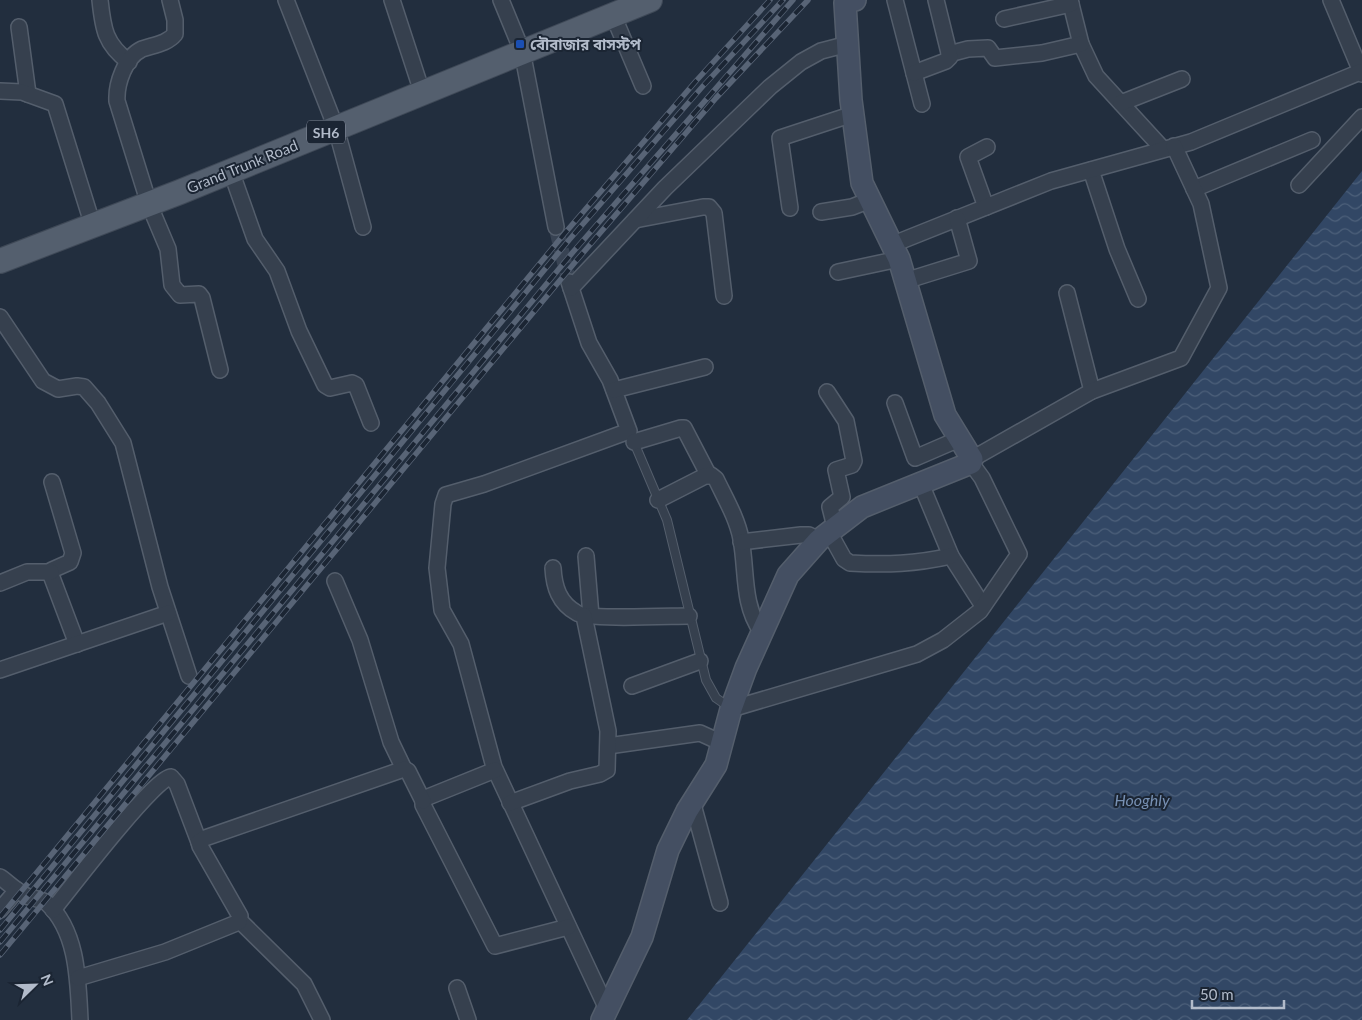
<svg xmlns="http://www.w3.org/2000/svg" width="1362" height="1020" font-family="Lato,'Noto Sans Bengali',sans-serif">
<defs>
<pattern id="water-waves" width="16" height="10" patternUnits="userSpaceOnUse" patternTransform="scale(1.25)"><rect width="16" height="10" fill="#324765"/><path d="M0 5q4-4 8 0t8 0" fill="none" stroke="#4d607a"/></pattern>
</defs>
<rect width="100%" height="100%" fill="#222e3e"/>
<polygon fill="url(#water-waves)" points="1362,171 1362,1020 687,1020"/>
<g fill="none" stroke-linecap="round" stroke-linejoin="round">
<polyline stroke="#384353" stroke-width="15" stroke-dasharray="15 8" stroke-linecap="butt" points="556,227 569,282"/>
<defs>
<polyline id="lane" points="633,440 667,520 706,680 716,698 729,707"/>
<g id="street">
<path d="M100,0C103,29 105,44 129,62"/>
<path d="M170,0L175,20V34C167,44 153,45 142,49C125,57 116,84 117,101L149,204L168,249L172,285L180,295L199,294L202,298L220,370"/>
<polyline points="286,0 336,128 363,227"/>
<polyline points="392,0 422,92"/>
<polyline points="501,0 522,51 556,227"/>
<polyline points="895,0 922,104"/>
<polyline points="1070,0 1081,44 1096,76 1163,149"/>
<polyline points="1331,0 1362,74"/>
<polyline points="613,15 643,86"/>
<polyline points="1004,19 1071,4"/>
<polyline points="19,27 28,94"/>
<polyline points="949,54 968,49 988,48 995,58 1042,53 1081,44"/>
<polyline points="914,73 946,61 950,57 936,0"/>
<polyline points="0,91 22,92 55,104 93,226"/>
<polyline points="1121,103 1182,79"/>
<polyline points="1091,170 1117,249 1138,299"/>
<polyline points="231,171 255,239 277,271 299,331 325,385 330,388 352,383 356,385 371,423"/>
<polyline points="1299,185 1362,117"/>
<polyline points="1194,189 1312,140"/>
<polyline points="986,207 968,157 987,147"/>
<polyline points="790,208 780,138 853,114"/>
<polyline points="821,212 852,207 870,200"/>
<polyline points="635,220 703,207 709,207 714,213 724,296"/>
<polyline points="891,245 1051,181 1191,142 1360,72"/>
<polyline points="838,272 899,259"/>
<polyline points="905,281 969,261 957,218"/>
<polyline points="569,282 589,343 610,380 629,431 484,484 446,495 443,504 437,568 442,610 461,644 494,767 607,1009"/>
<polyline points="571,288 665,188 770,87 801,62 821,51 848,44"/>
<polyline points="1067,293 1092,391"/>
<polyline points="0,317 43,381 58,389 77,386 84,387 98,403 123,443 160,587 189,676"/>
<polyline points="614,390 705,367"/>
<polyline points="827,392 846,421 854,461 852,465 836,470 842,497 830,507 835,527"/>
<polyline points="895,403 915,458 959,439"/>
<polyline points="634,442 681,428 684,428 709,476"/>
<polyline points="972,459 1092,391 1181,358 1219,288 1201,204 1174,146"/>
<polyline points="52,482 73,553 70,562 52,570 51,575 77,644"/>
<polyline points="921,484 951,556 983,606"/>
<path d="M658,500L705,476L711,475L716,479C725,498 737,518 741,539C747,571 742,604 761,631"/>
<path d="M829,532L844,559L850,563C887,565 915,564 951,556"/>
<polyline points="741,542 801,535 809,535 819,540"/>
<polyline points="586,556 591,616"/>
<path d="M553,568C554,587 559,603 577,613C588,620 671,616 689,616"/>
<polyline points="335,581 360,640 391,742 404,769"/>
<polyline points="0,583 27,572 51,572"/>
<polyline points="0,670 168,613"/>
<polyline points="632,686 700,661"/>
<polyline points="731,709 917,654 943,640 980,611 1019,554 982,478 971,463"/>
<polyline points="608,746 700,733 722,743"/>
<polyline points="495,770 428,797 423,801 423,805 495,946 568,927"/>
<polyline points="692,801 720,903"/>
<polyline points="510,803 570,781 600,774 607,770 608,731 584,616"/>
<path d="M0,877C9,883 18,893 29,897C35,899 42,899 47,903C78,932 78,981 80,1020"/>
<polyline points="0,910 17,890"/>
<path d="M53,910C68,891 156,776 171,777L177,784L199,842"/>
<polyline points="240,921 304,984 322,1020"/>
<polyline points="78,978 165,952 239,922 240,916 200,846 199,842 205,838 404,769 408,771 423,801"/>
<polyline points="457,988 468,1020"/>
</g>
<polyline id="secondary" points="602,1020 642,937 668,850 687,811 716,765 731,709 746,668 788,575 819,540 862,507 971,463 972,459 945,415 899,259 862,183 851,100 845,3 855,0"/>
<polyline id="primary" points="0,261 180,192 650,0"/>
</defs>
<use href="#lane" stroke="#545e6c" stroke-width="10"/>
<use href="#street" stroke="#545e6c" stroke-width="18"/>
<use href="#secondary" stroke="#545e6c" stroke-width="24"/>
<use href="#primary" stroke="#3f4957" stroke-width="26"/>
<use href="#lane" stroke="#36404e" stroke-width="8"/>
<use href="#street" stroke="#36404e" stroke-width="15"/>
<use href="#secondary" stroke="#444f62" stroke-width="21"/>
<use href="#primary" stroke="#545f6e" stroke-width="24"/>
<defs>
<g id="rail">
<polyline points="0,917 565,233 696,81 770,0"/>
<polyline points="0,930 569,240 703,86 783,0"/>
<polyline points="0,942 573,252 793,0"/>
<polyline points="0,955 576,261 716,98 808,0"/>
</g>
</defs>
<use href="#rail" stroke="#586476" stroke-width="5.5"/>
<use href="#rail" stroke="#1b2533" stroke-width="4" stroke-dasharray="11" stroke-linecap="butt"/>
</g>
<rect fill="#1a4fb4" stroke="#1b2533" stroke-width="2" x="515" y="39" width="10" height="10" rx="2.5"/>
<g text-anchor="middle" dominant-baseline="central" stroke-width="4" stroke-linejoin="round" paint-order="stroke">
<rect fill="#1b2533" stroke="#858e9d" stroke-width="1" x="307" y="120.5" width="38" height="23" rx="4"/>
<g font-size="14" font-weight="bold" fill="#b2bbca">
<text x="326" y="132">SH6</text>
</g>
<g font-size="15" font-weight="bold" fill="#b2bbca" stroke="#1b2533" text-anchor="start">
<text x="530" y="44">বৌবাজার বাসস্টপ</text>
</g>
<g font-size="15" fill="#b2bbca" stroke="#1b2533">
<text transform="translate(242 166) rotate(-22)">Grand Trunk Road</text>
</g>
<g font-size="16" font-style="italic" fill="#7790b3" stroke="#1b2533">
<text x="1142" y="799">Hooghly</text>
</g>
</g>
<g transform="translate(35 985) rotate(67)" stroke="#1b2533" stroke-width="4" paint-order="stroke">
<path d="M0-4L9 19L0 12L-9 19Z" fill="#b2bbca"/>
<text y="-8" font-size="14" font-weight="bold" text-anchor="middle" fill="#b2bbca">N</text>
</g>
<path d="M1192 1000v8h92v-8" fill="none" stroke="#b2bbca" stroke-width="2.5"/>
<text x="1200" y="1000" font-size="15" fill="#b2bbca" stroke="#1b2533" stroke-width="4" paint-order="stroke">50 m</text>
</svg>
